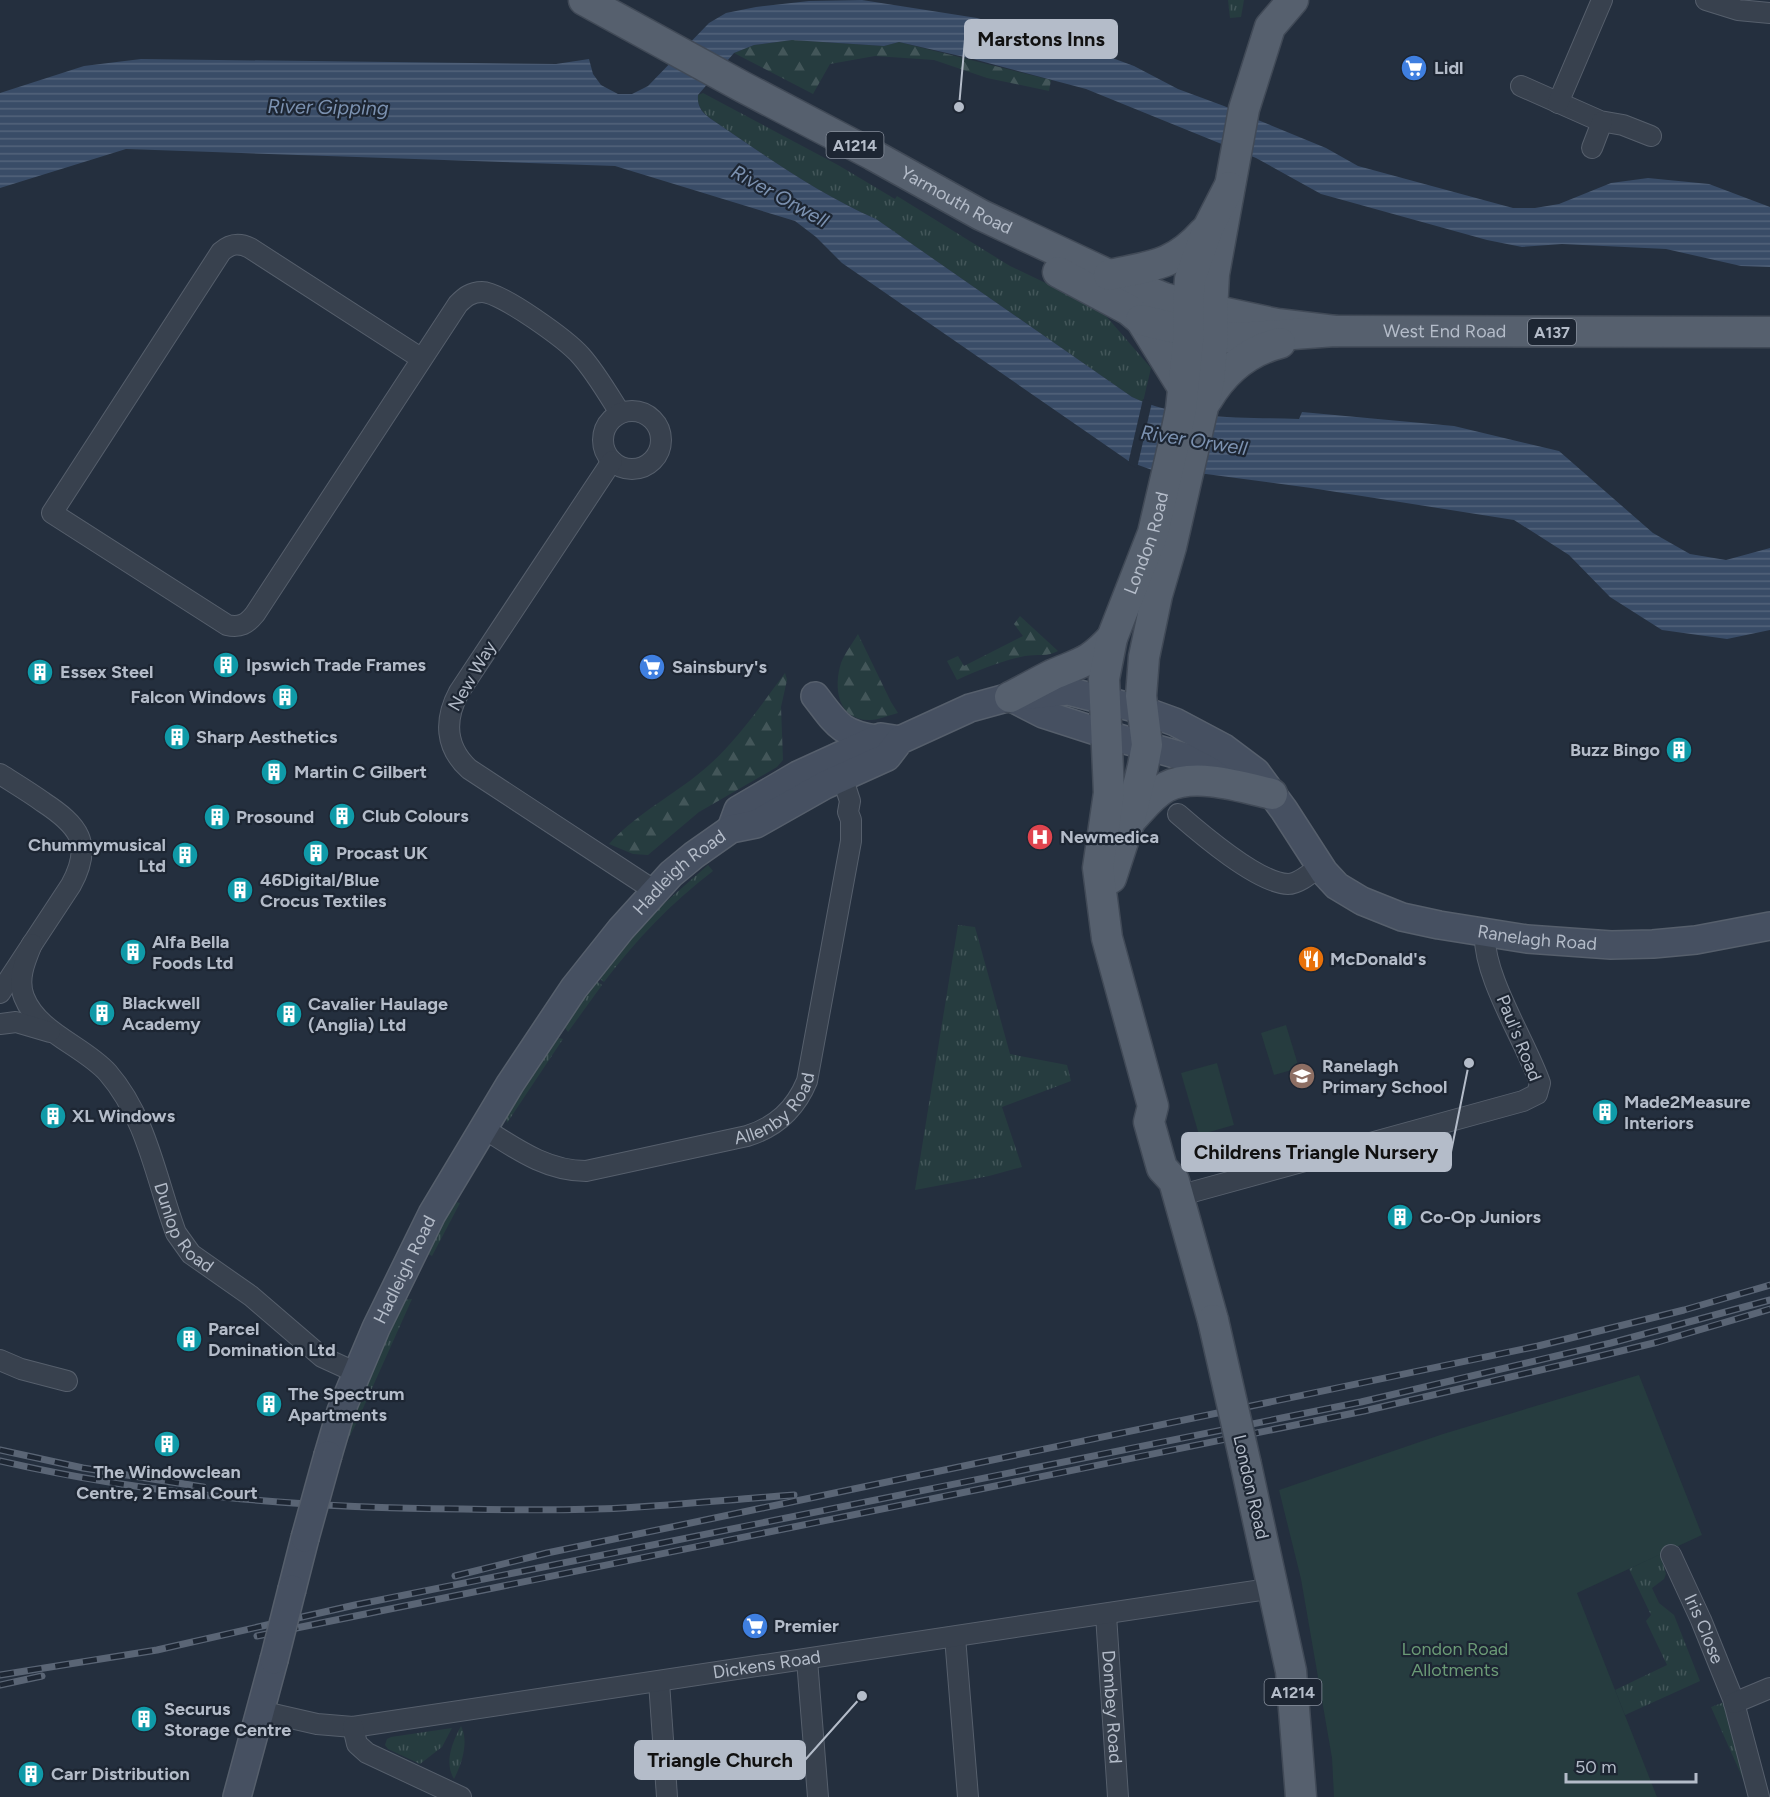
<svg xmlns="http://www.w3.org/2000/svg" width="1770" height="1797" font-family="Figtree,sans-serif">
<defs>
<pattern id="grass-tufts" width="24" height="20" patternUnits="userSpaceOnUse" patternTransform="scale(1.5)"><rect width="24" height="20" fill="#263c3f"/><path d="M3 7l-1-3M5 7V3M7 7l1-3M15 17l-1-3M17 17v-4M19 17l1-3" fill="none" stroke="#435659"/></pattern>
<pattern id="forest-firs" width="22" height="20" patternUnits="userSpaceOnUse" patternTransform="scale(1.5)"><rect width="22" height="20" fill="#263c3f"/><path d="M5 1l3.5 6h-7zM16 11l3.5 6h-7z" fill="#435659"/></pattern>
<pattern id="water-rules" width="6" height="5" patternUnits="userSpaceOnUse" patternTransform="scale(1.5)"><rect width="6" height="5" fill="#394c67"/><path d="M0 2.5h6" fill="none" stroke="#53647b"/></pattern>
</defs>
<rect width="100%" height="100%" fill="#242f3e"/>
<g fill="url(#grass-tufts)">
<polygon points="1228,0 1244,0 1241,17 1230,18"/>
<path d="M703,93L838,165L895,199L897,196L1010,266L1100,309L1151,368L1143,402L1132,397L876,219C817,193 764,155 711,119C702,112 697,106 698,95Z"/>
<path d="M708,865L713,871C671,903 636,940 604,982L597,977L651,915Z"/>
<polygon points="958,925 975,927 1010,1054 1067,1065 1071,1081 1002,1107 1022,1167 989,1176 915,1190"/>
<polygon points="595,980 602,985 568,1032 563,1025"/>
<polygon points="555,1037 563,1039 507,1123 505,1114"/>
<polygon points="452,1201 460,1203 432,1256 428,1254 430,1251 426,1249"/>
<polygon points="412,1299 356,1424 342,1451 366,1384 401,1300"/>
<polygon points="1660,1554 1666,1574 1664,1579 1652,1588 1659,1603 1674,1615 1700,1681 1625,1715 1615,1690 1667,1665 1646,1621 1651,1615 1629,1569"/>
<polygon points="1733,1699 1756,1785 1744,1781 1711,1707"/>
<path d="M461,1726C469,1742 462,1763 454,1779C444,1762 452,1743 461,1726Z"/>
<polygon points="452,1728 442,1747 420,1764 388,1749 385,1745 387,1739 391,1737"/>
</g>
<g fill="url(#forest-firs)">
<polygon points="792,40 884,46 899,42 1051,80 1049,91 987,78 934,60 875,56 830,64 813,94 734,53 754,45"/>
<path d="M1020,616L1058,651C1048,657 1037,654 1025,656C1001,661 979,670 957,680L947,661L958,656L964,666L1023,636L1014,624Z"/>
<path d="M858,634L891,702L898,713C889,715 879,720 870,720C838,721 833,688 841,663C845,653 852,644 858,634Z"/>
<path d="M785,673L787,680L781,707L783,760L777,767L699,812L648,855L633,854L609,844C640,810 677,794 709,765C739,738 761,705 785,673Z"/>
</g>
<g fill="#263c3f">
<polygon points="1286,1025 1299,1068 1274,1075 1261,1033"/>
<polygon points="1217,1063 1234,1125 1199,1135 1181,1073"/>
<polygon points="1639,1375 1702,1535 1577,1593 1657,1797 1334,1797 1332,1758 1301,1579 1279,1490 1443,1434"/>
</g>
<path fill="url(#water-rules)" d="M862,0L977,18L1088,49L1134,66L1178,89L1224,106L1326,148L1358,166L1513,208H1535L1559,204L1611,183L1648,178L1709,184L1770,207V267L1741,266L1666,249L1562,244L1522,247L1487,240L1321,194L1256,158L1086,89L973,59L899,42L884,46L792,40L754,45L734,53L698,95C697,107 702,112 711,119C764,155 817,193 876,219L1132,397C1182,421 1244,417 1299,419L1302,412L1454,426L1559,451L1653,533L1690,554L1726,560L1770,548V630L1727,639L1662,630L1610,597L1569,555L1514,520L1311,488L1206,474L1152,470L1130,462L842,263L816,237L795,221L615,166L126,149L0,188V93L84,66L141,59L556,64L589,59L593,74L601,85L618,94H632L648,86L709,23L726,13L756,7L809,1Z"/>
<polygon fill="#242f3e" points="1143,399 1152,402 1137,468 1128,464"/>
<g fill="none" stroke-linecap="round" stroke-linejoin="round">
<defs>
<g id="street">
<polyline points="1706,0 1738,10 1770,13"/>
<polyline points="1521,86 1600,121 1623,125 1651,136"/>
<polyline points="1558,103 1602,0"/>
<polyline points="1592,148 1602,122"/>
<path d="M422,359L250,248C238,242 230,244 221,252L52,513L227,625C240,628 247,624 255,614L458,304C465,297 471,292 482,292C501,292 567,340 581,356C596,373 608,394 620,413"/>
<circle cx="632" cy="440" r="29"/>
<path d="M612,461L459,692C444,720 445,747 469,769L655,891"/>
<path d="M0,774C14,783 29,792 43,802C78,825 94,843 71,885L0,993"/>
<path d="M1178,814C1201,834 1258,883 1288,884C1299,884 1312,872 1320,866"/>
<path id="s1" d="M32,944C25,961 17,979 24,997C38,1033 84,1046 108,1073C147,1118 156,1179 176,1233L191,1254L251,1296L322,1357L357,1373"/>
<polyline points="0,1024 16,1022 50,1032"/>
<path id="s2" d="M483,1128C515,1148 546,1171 586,1171L747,1136C776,1127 795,1110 807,1081L851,841V820L848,812L850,801L839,767"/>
<path d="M1178,1196L1523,1101L1537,1094L1540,1083C1526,1042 1482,975 1485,933"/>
<polyline points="0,1360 21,1369 67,1381"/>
<path id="s3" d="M1671,1555L1701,1620L1733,1699L1759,1797"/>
<path id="s4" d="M1106,1615L1118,1797"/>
<polyline points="955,1637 968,1797"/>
<polyline points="807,1660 818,1797"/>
<polyline points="659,1682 667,1797"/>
<polyline points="1734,1703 1770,1688"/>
<path id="s5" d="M260,1711L317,1724L353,1727L1274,1588"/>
<polyline points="353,1727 357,1744 367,1753 461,1797"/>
</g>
<g id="secondary">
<path d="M815,696C836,723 840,734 877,739"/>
<polyline points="1010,697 1043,714 1108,735 1227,769 1251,779"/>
<polyline points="731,829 738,810 798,775 881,737 900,740"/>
<path id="s6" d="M328,1455L341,1411L376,1328L432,1214L510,1084L574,988L621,929L671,874L694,855L731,829L756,824L825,785L887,757L900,740L970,708L1010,697L1068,691L1142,710L1175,722L1224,748L1256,772L1284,810L1324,872L1337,886L1362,901L1402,917L1439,925L1527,939L1611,945L1653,944L1696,940L1770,926"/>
<polyline points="292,1589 305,1538"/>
<polyline points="237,1797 274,1660"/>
</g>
<g id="primary">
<path id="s7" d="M584,0L741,86L873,155L981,215L1109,275L1164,298L1188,305L1277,324L1335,331"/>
<polyline points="1058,272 1129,310 1141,320 1182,386"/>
<path d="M1109,275C1151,266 1174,266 1204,232"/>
<path id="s8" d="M1141,320L1213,337L1238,338L1335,331L1770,332"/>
<path d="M1207,400C1224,371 1248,351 1280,343"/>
<path d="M1010,697C1024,690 1038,682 1052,675C1082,662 1089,663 1112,638"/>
<path d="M1129,822C1141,810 1151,795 1166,787C1195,772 1242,787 1272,794"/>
<polyline points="1111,878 1129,823 1143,766 1147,745 1141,696 1144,657 1157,595 1171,547 1209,381 1213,337 1212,311 1214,274 1244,109 1270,27 1293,0"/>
<path id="s9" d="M1213,1320L1174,1181L1162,1168L1158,1154L1149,1122L1153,1106L1107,938L1098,868L1109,793L1104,679L1112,638L1153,533L1174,443L1181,409L1189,332L1188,305L1190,279L1208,228L1229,187"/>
<polyline points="1246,1465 1291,1671 1301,1797"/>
</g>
</defs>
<use href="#street" stroke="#565f6c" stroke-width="22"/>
<use href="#secondary" stroke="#565f6c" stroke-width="30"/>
<use href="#primary" stroke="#414a57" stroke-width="33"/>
<use href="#street" stroke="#38414e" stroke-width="20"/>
<use href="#secondary" stroke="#465061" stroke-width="27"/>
<use href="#primary" stroke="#56606e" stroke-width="30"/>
<defs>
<g id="rail">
<polyline points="0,1450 83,1468 203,1487"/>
<path d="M0,1461C153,1496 307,1508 463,1509C516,1510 569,1511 622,1508C679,1505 736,1499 794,1495"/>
<polyline points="455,1576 547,1553 1538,1346 1684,1310 1770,1285"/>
<polyline points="257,1636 1364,1411 1592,1358 1658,1342 1770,1309"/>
<polyline points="0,1675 157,1650 355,1605 1361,1402 1611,1343 1770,1300"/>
<polyline points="0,1685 42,1676"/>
</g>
</defs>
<use href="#rail" stroke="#5a6575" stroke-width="7"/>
<use href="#rail" stroke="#1d2633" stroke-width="4.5" stroke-dasharray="14" stroke-linecap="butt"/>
<defs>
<g id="secondary-bridge">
<polyline points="305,1538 328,1455"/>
<polyline points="274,1660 292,1589"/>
</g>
<polyline id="primary-bridge" points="1213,1320 1246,1465"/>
</defs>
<use href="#secondary-bridge" stroke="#565f6c" stroke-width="30" stroke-linecap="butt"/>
<use href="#primary-bridge" stroke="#414a57" stroke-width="33" stroke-linecap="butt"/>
<use href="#secondary-bridge" stroke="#465061" stroke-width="27"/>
<use href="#primary-bridge" stroke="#56606e" stroke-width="30"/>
</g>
<defs>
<symbol id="supermarket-disc" viewBox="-11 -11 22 22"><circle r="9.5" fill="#3f7fe0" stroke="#1d2633"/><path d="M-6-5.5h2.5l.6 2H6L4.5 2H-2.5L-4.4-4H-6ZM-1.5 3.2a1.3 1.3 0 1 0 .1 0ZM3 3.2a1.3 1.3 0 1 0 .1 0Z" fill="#fff"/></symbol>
<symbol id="building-disc" viewBox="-11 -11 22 22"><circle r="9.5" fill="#0f9aa8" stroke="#1d2633"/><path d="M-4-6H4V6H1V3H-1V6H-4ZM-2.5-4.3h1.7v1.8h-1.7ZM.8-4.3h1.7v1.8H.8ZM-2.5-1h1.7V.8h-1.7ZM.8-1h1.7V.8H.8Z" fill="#fff"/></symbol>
<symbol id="hospital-disc" viewBox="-11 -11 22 22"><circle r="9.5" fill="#e0444e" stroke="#1d2633"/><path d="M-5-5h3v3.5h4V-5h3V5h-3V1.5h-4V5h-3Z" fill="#fff"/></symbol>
<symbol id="restaurant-disc" viewBox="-11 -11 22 22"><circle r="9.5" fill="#e8710a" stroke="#1d2633"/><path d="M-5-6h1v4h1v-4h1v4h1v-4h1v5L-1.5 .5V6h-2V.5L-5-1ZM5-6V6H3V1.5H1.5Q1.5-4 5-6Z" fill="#fff"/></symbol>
<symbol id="school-disc" viewBox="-11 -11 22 22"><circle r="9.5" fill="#8d6e63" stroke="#1d2633"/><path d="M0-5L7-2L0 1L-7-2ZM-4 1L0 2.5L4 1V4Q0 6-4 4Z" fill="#fff"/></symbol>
</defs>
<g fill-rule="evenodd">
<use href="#supermarket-disc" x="1399" y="53" width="30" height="30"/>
<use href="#building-disc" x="211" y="650" width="30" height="30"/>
<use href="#supermarket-disc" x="637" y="652" width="30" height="30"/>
<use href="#building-disc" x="25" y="657" width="30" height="30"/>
<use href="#building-disc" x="270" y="682" width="30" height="30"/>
<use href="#building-disc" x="162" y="722" width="30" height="30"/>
<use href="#building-disc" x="1664" y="735" width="30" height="30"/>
<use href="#building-disc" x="259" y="757" width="30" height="30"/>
<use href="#building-disc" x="327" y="801" width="30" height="30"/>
<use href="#building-disc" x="202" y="802" width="30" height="30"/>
<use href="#hospital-disc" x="1025" y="822" width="30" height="30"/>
<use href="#building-disc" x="301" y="838" width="30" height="30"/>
<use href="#building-disc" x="170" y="840" width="30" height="30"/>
<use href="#building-disc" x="225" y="875" width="30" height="30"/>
<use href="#building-disc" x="118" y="937" width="30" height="30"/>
<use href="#restaurant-disc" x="1296" y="944" width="30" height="30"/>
<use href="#building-disc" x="87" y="998" width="30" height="30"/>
<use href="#building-disc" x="274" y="999" width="30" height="30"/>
<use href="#school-disc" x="1287" y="1061" width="30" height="30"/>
<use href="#building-disc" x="1590" y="1097" width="30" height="30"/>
<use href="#building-disc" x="38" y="1101" width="30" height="30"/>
<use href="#building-disc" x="1385" y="1202" width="30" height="30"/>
<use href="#building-disc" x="174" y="1324" width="30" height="30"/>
<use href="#building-disc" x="254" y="1389" width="30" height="30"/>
<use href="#building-disc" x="152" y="1429" width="30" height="30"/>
<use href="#supermarket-disc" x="740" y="1611" width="30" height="30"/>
<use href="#building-disc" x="129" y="1704" width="30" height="30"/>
<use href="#building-disc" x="16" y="1759" width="30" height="30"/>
</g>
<g text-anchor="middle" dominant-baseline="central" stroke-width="4.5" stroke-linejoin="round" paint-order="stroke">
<g fill="#1d2633" stroke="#878f9c" stroke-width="1.5">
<rect x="826.5" y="132" width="57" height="26" rx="4.5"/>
<rect x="1528" y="319" width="48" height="26" rx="4.5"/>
<rect x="1264.5" y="1679" width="57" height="26" rx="4.5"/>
</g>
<g font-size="16" font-weight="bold" fill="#b4bcc9">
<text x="855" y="145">A1214</text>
<text x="1552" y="332">A137</text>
<text x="1293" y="1692">A1214</text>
</g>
<g font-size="18" font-weight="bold" fill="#b4bcc9" stroke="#1d2633" text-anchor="start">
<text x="1434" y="68">Lidl</text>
<text x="246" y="665">Ipswich Trade Frames</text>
<text x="672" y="667">Sainsbury's</text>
<text x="60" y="672">Essex Steel</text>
<text x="266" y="697" text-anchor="end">Falcon Windows</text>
<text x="196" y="737">Sharp Aesthetics</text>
<text x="1660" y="750" text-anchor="end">Buzz Bingo</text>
<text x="294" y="772">Martin C Gilbert</text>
<text x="362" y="816">Club Colours</text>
<text x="236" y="817">Prosound</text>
<text x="1060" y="837">Newmedica</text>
<text x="166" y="845" text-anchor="end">Chummymusical<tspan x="166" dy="21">Ltd</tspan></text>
<text x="336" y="853">Procast UK</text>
<text x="260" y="880">46Digital/Blue<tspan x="260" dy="21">Crocus Textiles</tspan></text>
<text x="152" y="942">Alfa Bella<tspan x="152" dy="21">Foods Ltd</tspan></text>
<text x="1330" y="959">McDonald's</text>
<text x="122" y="1003">Blackwell<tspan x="122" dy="21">Academy</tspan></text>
<text x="308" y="1004">Cavalier Haulage<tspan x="308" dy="21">(Anglia) Ltd</tspan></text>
<text x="1322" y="1066">Ranelagh<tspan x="1322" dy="21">Primary School</tspan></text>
<text x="1624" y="1102">Made2Measure<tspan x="1624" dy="21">Interiors</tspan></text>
<text x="72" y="1116">XL Windows</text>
<text x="1420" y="1217">Co-Op Juniors</text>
<text x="208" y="1329">Parcel<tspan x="208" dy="21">Domination Ltd</tspan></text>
<text x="288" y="1394">The Spectrum<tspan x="288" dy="21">Apartments</tspan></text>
<text x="167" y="1472" text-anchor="middle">The Windowclean<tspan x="167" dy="21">Centre, 2 Emsal Court</tspan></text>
<text x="774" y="1626">Premier</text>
<text x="164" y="1709">Securus<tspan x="164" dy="21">Storage Centre</tspan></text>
<text x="51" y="1774">Carr Distribution</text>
</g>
<g font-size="18" fill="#b4bcc9" stroke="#1d2633">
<text stroke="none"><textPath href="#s7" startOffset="423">Yarmouth Road</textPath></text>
<text stroke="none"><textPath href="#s8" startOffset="306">West End Road</textPath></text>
<text stroke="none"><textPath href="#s9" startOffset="804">London Road</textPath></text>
<text transform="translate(472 676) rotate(-60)">New Way</text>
<text stroke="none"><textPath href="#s6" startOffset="687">Hadleigh Road</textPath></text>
<text stroke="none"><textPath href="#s6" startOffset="1682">Ranelagh Road</textPath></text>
<text transform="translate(1519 1038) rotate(68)">Paul's Road</text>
<text stroke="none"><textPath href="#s2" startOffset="318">Allenby Road</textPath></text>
<text stroke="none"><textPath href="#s1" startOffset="344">Dunlop Road</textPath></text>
<text stroke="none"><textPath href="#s6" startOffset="201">Hadleigh Road</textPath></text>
<text transform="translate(1251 1487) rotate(77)">London Road</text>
<text stroke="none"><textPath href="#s3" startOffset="81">Iris Close</textPath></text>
<text stroke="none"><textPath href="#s5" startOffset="513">Dickens Road</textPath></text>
<text stroke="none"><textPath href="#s4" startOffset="92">Dombey Road</textPath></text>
</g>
<g font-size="18" fill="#6b9a76" stroke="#1d2633">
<text x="1455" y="1649">London Road<tspan x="1455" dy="21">Allotments</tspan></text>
</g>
<g font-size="20" font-style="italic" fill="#7c92b1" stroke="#1d2633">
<text transform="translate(328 107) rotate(1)">River Gipping</text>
<text transform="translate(780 196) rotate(29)">River Orwell</text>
<text transform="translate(1194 440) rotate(9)">River Orwell</text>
</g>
</g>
<path fill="none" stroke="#b4bcc9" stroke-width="2" d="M959 107L965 39M1469 1063L1451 1152M862 1696L805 1760"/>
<g fill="#b4bcc9" stroke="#1d2633" stroke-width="2">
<circle cx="959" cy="107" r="6"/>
<circle cx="1469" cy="1063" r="6"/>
<circle cx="862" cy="1696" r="6"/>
</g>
<g fill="#b4bcc9" stroke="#b4bcc9" stroke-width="2">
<rect x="965" y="20" width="152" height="38" rx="6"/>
<rect x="1182" y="1133" width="269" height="38" rx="6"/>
<rect x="635" y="1741" width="170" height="38" rx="6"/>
</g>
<g font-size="20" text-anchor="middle" font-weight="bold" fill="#111">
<text x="1041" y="46">Marstons Inns</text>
<text x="1316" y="1159">Childrens Triangle Nursery</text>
<text x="720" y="1767">Triangle Church</text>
</g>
<path d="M1566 1773v9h130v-9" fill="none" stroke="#b4bcc9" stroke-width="3"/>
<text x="1575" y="1773" font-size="18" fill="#b4bcc9" stroke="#1d2633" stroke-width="4.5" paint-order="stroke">50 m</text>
</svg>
